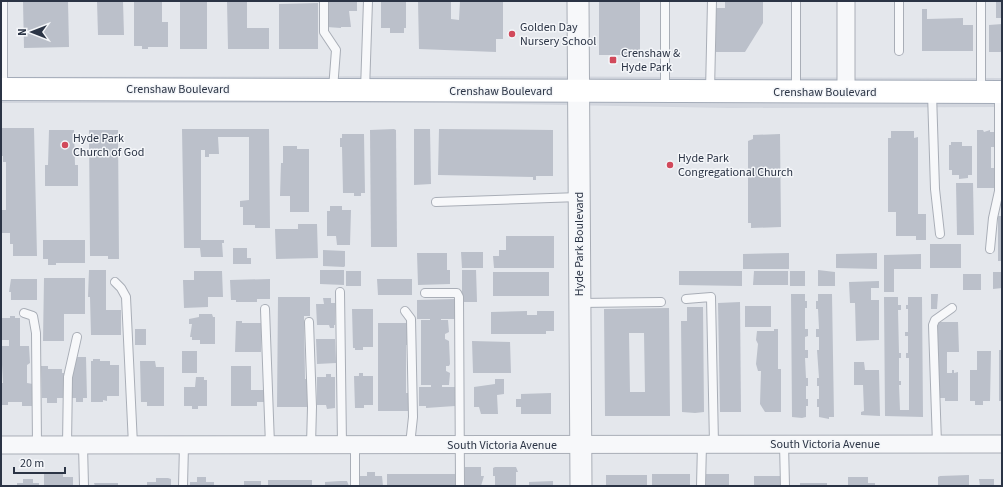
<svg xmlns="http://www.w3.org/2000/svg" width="1003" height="487" font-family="'Source Sans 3',sans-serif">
<rect width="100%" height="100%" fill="#e4e7ec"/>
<polygon fill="#d2d6de" points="447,76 1002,78 1002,107 729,108 447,103 1,103 1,77"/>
<g fill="#bbc0ca" fill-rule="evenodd">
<polygon points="23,1 68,1 69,47 24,48"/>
<polygon points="97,1 123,1 124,35 98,35"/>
<polygon points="134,1 162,1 162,22 168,22 168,47 148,47 148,49 142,49 142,46 134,46"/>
<rect x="180" y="1" width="27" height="48"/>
<polygon points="227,1 247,1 247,28 269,28 269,49 228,49"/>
<polygon points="327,1 357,1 357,11 349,11 351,27 341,27 341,28 327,27"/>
<polygon points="381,1 406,1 406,28 404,28 404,33 390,33 390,28 381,28"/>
<polygon points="418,1 451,1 451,19 459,20 460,1 503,1 503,39 496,39 496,52 419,49"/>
<rect x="599" y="1" width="41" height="54"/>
<polygon points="725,1 763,1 763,23 745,52 716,52 716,8 725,8"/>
<rect x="996" y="1" width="6" height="17"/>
<polygon points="318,3 318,49 279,49 279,4"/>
<polygon points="922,9 927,9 927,19 963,18 963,25 973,25 973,51 922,51"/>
<polygon points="1002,24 1002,52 989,52 989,25"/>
<polygon points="1,128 34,128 37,256 13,256 13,244 10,244 10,233 1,233 1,210 6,210 6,162 3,162 3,156 1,156"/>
<polygon points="182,129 269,129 270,228 255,228 255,225 243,225 243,207 240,207 240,201 249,200 249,137 218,137 219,154 209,154 209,157 205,157 205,150 201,150 201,240 224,240 224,243 222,243 223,257 201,257 200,248 184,248"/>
<polygon points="394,129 396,130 397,247 371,247 370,130"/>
<polygon points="414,129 430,129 431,184 414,185"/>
<polygon points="439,129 553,130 553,176 536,176 536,180 533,180 533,177 438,175"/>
<polygon points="49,130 74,130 75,165 78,165 78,186 45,186 45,165 48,165"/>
<polygon points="89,130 118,130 119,259 108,259 108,256 90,256"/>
<polygon points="977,130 983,130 984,132 990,130 990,132 994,132 995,147 991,147 991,168 994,168 995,188 977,188"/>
<polygon points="891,131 914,131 914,138 918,137 918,214 926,214 926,240 916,240 916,236 896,236 896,212 888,212 888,138 891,138"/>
<polygon points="342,134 364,134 365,193 361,193 361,196 354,196 354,193 343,193 342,147 340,147 340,138 342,138"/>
<polygon points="780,134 781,227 751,228 751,223 748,223 748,141 753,139 753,135"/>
<polygon points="951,142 962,142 962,146 972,146 972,175 968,175 968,178 959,179 959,175 952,175 952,170 949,170 949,145 951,145"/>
<polygon points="283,146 297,146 297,149 309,149 309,212 290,212 290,196 280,196 281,163 283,163"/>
<polygon points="956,183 973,183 974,235 957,235"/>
<polygon points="330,206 342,206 342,210 351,210 350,245 337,245 336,236 327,236 327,211 330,211"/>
<rect x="998" y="216" width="4" height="45"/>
<polygon points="298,224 317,224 318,258 276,259 275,229 298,229"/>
<polygon points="506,236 554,236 554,268 494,268 493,256 499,256 499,250 506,250"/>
<polygon points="43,240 85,240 85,263 56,263 56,265 48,265 48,259 43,259"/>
<rect x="930" y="244" width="31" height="24"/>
<polygon points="233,248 247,248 247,258 251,258 251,264 233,264"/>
<polygon points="323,250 345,251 345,266 344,267 323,266"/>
<polygon points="461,252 483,252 483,268 462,268"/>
<polygon points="417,253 447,253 447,270 450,270 450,284 418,285"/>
<polygon points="789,253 789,269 743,269 743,254"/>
<polygon points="877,253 877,269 836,268 836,254"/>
<polygon points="921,254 921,269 894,269 894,292 884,292 884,255"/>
<polygon points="89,270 106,270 106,310 121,310 121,335 91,335 90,297 88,297"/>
<polygon points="320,270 344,270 344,285 320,284"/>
<polygon points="462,270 476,270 477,302 462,302"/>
<polygon points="818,270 835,272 835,286 818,286"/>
<polygon points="194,271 222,271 223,297 208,297 208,307 184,308 183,280 194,280"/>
<rect x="346" y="271" width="15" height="15"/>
<polygon points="679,271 742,271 742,286 679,285"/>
<polygon points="754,271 788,271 788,285 753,285"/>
<rect x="790" y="271" width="15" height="15"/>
<rect x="493" y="272" width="56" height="24"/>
<polygon points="993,272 1002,272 1002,288 993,289"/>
<rect x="963" y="274" width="18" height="16"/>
<polygon points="44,278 85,278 85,314 64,314 64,341 43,341"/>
<polygon points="11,279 37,279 37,300 11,300 11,292 9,292"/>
<polygon points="270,279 270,299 257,299 257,302 236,302 236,300 231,300 230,280"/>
<polygon points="377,279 412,279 412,295 378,295"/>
<polygon points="879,281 879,288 871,288 871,300 879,300 879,340 856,341 855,303 850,303 849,282"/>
<polygon points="791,294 805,294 805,301 807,301 807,308 805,308 805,329 808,329 808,336 805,337 805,350 808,350 808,358 805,358 806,378 808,378 808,386 806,386 806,399 808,399 808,406 806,406 806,417 802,418 792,417"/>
<polygon points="818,294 832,294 834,417 829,417 829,419 819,417 819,407 817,407 817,399 819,399 819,386 817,386 817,378 819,378 817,350 819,350 819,337 816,337 816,329 819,329 818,309 816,309 816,301 818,301"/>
<polygon points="931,294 938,294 937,309 931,309"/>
<polygon points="278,297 310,297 310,316 304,316 305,379 307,379 308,407 277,407"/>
<polygon points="884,297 898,297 898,305 901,305 901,310 898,310 899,353 901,353 901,358 899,358 899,381 901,381 901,385 899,385 900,410 909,410 909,358 906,358 906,353 908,353 908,336 905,336 905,332 908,332 908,309 906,309 906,305 908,305 908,297 922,297 923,417 885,416"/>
<polygon points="323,298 331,298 331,303 335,303 335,325 334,325 334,328 330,328 329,325 317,325 316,304 324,304"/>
<polygon points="455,299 455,319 441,319 441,320 448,320 449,332 445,334 445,339 449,341 450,364 449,366 446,366 446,371 450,373 449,385 442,385 442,387 455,387 455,406 426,408 426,406 419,406 419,387 431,387 431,385 421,385 421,320 430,320 430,319 417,319 417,300"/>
<polygon points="740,302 741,412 720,412 718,303"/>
<rect x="745" y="306" width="26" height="21"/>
<polygon points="687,307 703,307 704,412 695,413 682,412 681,321 687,321"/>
<path d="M669,308L670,416H605L604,309ZM629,333H644L645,392H630Z"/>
<polygon points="352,309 373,309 373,347 363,347 363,350 355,350 355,348 353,348"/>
<polygon points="527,311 527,315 537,315 537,311 554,311 554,331 546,331 546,334 491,334 491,312"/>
<polygon points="199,314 212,314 213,317 215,317 215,344 200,344 200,340 192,340 192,337 190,337 192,324 189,324 189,319 199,317"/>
<polygon points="10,316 15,316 15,318 20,318 20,346 29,346 30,363 27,365 27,383 33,384 33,406 22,406 22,402 8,402 8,405 1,405 1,383 3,383 1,346 9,346 9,340 1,340 1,318 10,318"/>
<polygon points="236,321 242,321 242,323 261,323 261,352 235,352"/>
<polygon points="936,322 958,322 959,352 947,352 947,373 952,373 952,370 954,370 954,373 958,372 958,401 945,401 945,398 938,398"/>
<polygon points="378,323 408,323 408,345 406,345 406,393 409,393 409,411 378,411"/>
<rect x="135" y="329" width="11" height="16"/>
<polygon points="774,329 778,329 778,369 781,369 781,412 765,412 760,404 761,371 758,371 756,364 758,344 756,340 757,331 774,331"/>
<polygon points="316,339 335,339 336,363 317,364"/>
<polygon points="472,341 510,342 511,373 473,373"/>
<rect x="999" y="350" width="3" height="51"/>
<rect x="182" y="351" width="15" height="22"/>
<polygon points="977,351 991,351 990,401 983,401 983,405 975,405 975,401 970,401 970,370 977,370"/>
<polygon points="74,357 86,357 87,398 83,398 83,402 76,402 76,398 70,398"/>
<polygon points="93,359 100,359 100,361 110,361 110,365 119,365 119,396 107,396 107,401 103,400 103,402 91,402 91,361 93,361"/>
<polygon points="140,361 155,361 156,367 164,367 164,406 147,406 147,402 141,402"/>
<polygon points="854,362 864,362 865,370 879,370 880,416 861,415 861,412 864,411 863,385 854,385"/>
<polygon points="41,366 48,366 48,369 62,369 62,373 64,373 63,398 57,398 57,403 47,403 47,398 42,398"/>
<polygon points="231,366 251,366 251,390 264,390 264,402 257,402 257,406 231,406"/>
<polygon points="359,373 363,373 363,376 373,376 373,405 364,405 364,408 355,408 354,376 359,376"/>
<polygon points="326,374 331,374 331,377 335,377 335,408 327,409 326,405 317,405 317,377 326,377"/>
<polygon points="196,377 204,377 204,380 207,380 207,406 198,406 198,409 192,409 192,406 184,406 184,387 195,387"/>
<polygon points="495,379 504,379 504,394 497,395 498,414 481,414 479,407 474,407 474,387 495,384"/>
<polygon points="551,393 551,414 521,414 521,407 516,407 516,399 521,399 521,394"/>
<polygon points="465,467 481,467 481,476 484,476 481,486 465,486"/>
<polygon points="495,467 516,467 518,472 516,472 516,486 495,486 495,476 493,476 493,468"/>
<polygon points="367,472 375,472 375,476 382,476 383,486 360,486 360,476 367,476"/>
<polygon points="44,473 63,473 63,477 73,477 73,486 44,486"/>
<rect x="387" y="474" width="69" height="12"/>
<rect x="652" y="474" width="38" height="12"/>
<rect x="703" y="474" width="26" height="12"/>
<rect x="606" y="475" width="41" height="11"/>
<polygon points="969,475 969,486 938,486 938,477 940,476"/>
<rect x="754" y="476" width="27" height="10"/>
<polygon points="197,477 206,477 206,482 214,482 214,486 190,486 190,482 197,482"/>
<polygon points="848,477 868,477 868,483 875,483 875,486 848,486"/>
<polygon points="156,478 168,478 171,479 171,486 147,486 147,482 156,482"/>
<polygon points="23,479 33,479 33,483 39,483 39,486 17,486 17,483 23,483"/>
<polygon points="979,479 994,479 994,486 980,486"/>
<rect x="268" y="480" width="44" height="6"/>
<rect x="244" y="481" width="17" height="5"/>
<polygon points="340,481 347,481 349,486 325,486 325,482"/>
<polygon points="553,481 553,486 529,486 529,482"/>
<polygon points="94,483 118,483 118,486 95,486"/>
<rect x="800" y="483" width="27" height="3"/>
</g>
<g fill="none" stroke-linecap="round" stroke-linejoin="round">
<defs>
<g id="service">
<polyline points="3,1 3,88"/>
<polyline points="324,1 324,32 336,50 333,89"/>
<polyline points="665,1 665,91"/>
<polyline points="796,1 796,91"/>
<polyline points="899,1 899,51"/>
<polyline points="981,1 981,91"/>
<polyline points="365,90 368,1"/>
<polyline points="710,91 712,1"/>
<polyline points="932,93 935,189 940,234"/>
<polyline points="436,202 579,197"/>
<polyline points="990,249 993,218 999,191 999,93"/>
<polyline points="115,282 121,288 126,297 133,445"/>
<polyline points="340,292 342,445"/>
<polyline points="425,293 457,293 459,297 460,486"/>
<polyline points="686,299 711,297 714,444"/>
<polyline points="580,303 661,302"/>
<polyline points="265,309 270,445"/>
<polyline points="405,311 411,319 413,417 410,445"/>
<polyline points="24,313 33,316 36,333 37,445"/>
<polyline points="309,322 312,407 311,445"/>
<polyline points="784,444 785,486"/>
<polyline points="937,444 933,325 935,320 952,308"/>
<polyline points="67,445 68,377 77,337"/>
<polyline points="83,445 84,486"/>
<polyline points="183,486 184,445"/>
<polyline points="355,486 355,445"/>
<polyline points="701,486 702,444"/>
</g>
<g id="minor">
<polyline points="846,92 846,1"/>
<polyline points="1,445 1002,444"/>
</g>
<polyline id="tertiary" points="578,1 581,486"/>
<polyline id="primary" points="1,89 1002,92"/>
</defs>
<use href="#service" stroke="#a9aeb7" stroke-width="10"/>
<use href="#minor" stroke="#a9aeb7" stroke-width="19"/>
<use href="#tertiary" stroke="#a9aeb7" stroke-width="23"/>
<use href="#primary" stroke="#a3abb8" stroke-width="24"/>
<use href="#service" stroke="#f7f8fa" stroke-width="8"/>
<use href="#minor" stroke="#f7f8fa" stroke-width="17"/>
<use href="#tertiary" stroke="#f7f8fa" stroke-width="21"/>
<use href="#primary" stroke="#fff" stroke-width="22"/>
</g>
<g fill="#d1495b" stroke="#f4f6f9" stroke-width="1.5">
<circle cx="512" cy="34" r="4"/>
<rect x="609" y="56" width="8" height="8" rx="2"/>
<circle cx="65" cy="145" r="4"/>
<circle cx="670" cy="165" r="4"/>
</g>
<g text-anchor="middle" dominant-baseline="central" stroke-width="3" stroke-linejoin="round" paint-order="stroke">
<g font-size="12" fill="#2b3445" stroke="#f4f6f9" text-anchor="start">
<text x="520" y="27">Golden Day<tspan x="520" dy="14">Nursery School</tspan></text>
<text x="621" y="53">Crenshaw &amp;<tspan x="621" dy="14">Hyde Park</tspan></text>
<text x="73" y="138">Hyde Park<tspan x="73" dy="14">Church of God</tspan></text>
<text x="678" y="158">Hyde Park<tspan x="678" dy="14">Congregational Church</tspan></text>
</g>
<g font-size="12" fill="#2b3445" stroke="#f4f6f9">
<text x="178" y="89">Crenshaw Boulevard</text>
<text x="501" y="91">Crenshaw Boulevard</text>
<text x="825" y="92">Crenshaw Boulevard</text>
<text transform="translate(579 244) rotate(-90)">Hyde Park Boulevard</text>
<text x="825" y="444">South Victoria Avenue</text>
<text x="502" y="445">South Victoria Avenue</text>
</g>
</g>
<rect width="1003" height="487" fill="none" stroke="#2b3445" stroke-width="4"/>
<g transform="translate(32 32) rotate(270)" stroke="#f4f6f9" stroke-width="3" paint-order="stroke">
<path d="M0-3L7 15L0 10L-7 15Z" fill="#2b3445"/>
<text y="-6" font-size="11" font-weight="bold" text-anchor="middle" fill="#2b3445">N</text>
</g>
<path d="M14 467v6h51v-6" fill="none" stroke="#2b3445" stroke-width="2"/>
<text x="20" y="467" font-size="12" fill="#2b3445" stroke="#f4f6f9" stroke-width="3" paint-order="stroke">20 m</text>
</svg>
